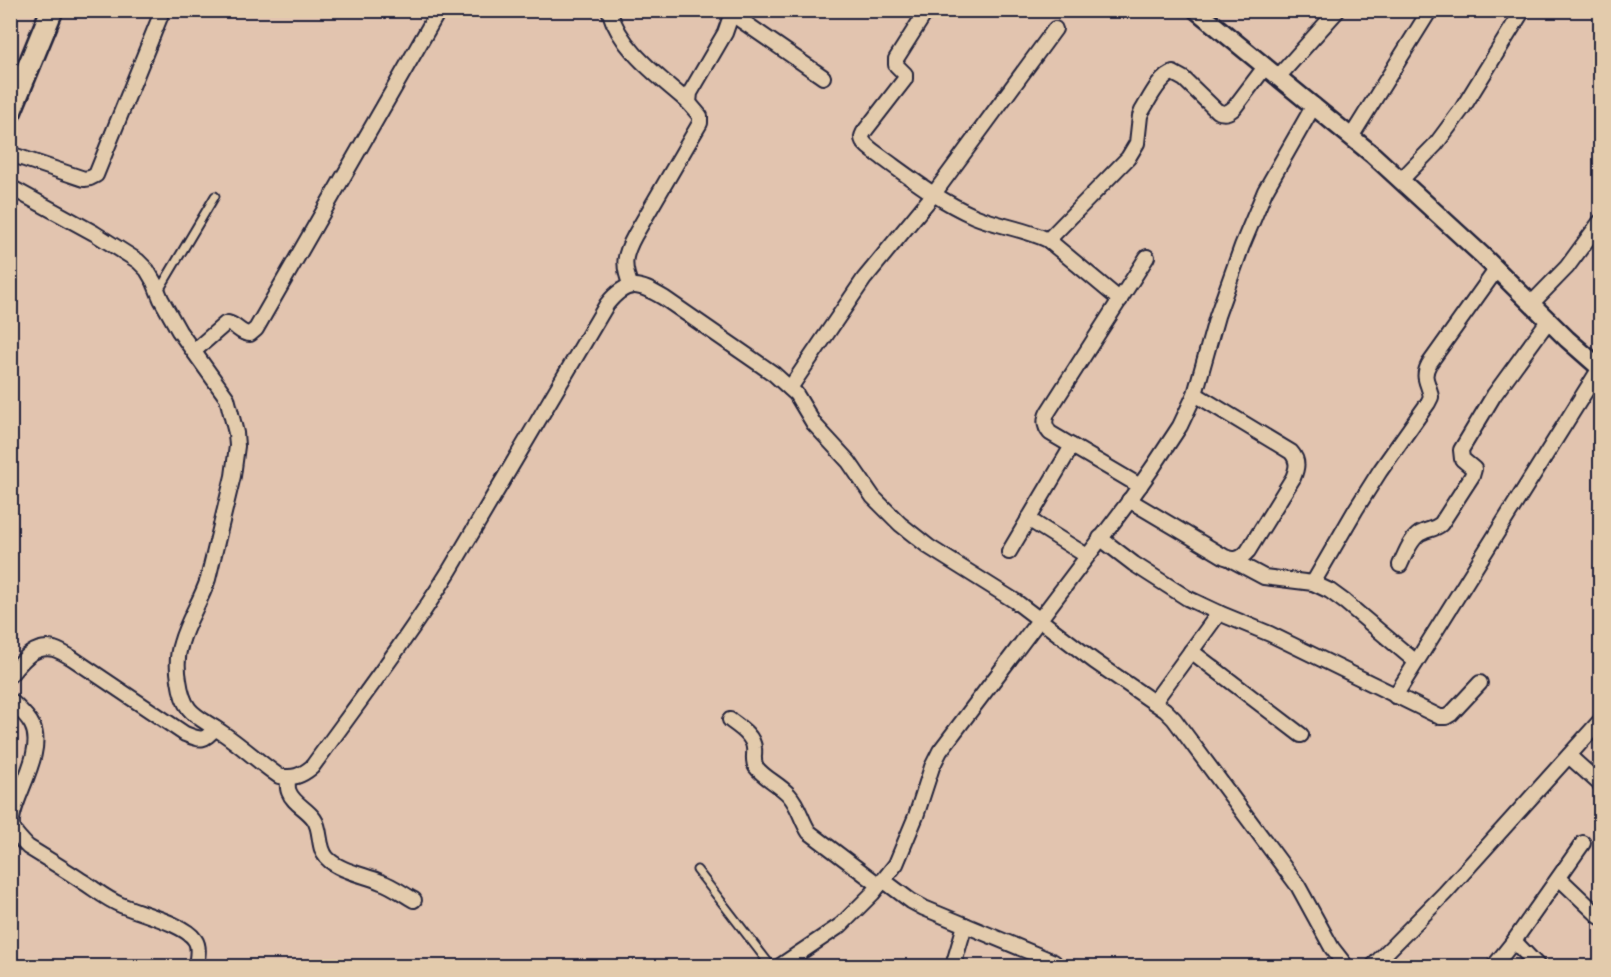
<svg xmlns="http://www.w3.org/2000/svg" width="1611" height="977" font-family="Dekko,sans-serif">
<rect width="100%" height="100%" fill="#e2c4af"/>
<filter id="ink" filterUnits="userSpaceOnUse"><feTurbulence type="fractalNoise" baseFrequency=".0167" numOctaves="2"/><feDisplacementMap in="SourceGraphic" scale="12" xChannelSelector="R" yChannelSelector="G"/><feConvolveMatrix kernelMatrix="1 2 1 2 8 2 1 2 1" color-interpolation-filters="sRGB"/></filter>
<g filter="url(#ink)">
<g fill="none" stroke-linecap="round" stroke-linejoin="round">
<defs>
<g id="service">
<polyline points="158,292 215,196"/>
<polyline points="697,870 771,966"/>
</g>
<g id="minor">
<path d="M609,10C621,51 660,77 689,103"/>
<path d="M927,10L896,59V65L905,74V79L864,132C862,136 861,137 863,141C867,148 878,154 884,159C913,180 940,201 974,216C998,226 1025,229 1048,240L1120,300"/>
<polyline points="732,14 823,77"/>
<polyline points="1278,77 1338,10"/>
<polyline points="1351,137 1430,10"/>
<polyline points="10,154 84,179 90,178 96,175 160,17"/>
<polyline points="1401,180 1436,144 1462,109 1523,10"/>
<path d="M10,187L94,233L138,261L147,270L154,282L161,299L179,331L227,398L236,433L237,446L233,476L208,579C201,601 187,621 181,643C177,655 177,668 179,680C184,716 197,715 224,734C243,747 260,763 279,776C293,779 301,776 312,767C359,702 408,638 450,570L607,304C627,279 639,283 664,298L774,374L796,394L814,424L849,462L873,497L900,524L929,547L1015,601L1094,661L1165,710L1174,719L1298,886L1332,948L1346,966"/>
<path d="M1048,240L1128,158L1137,143L1140,116L1142,111C1149,100 1160,76 1173,73L1184,79L1217,111C1224,114 1228,113 1234,108L1265,67"/>
<path d="M631,286C622,265 624,255 635,235L700,123V116L689,103L690,93L725,33L733,10"/>
<polyline points="1531,304 1567,267 1600,222"/>
<path d="M194,351L225,324L228,323C237,325 240,334 250,334L256,329L439,10"/>
<polyline points="790,388 864,279 933,195 1055,29"/>
<path d="M1140,486L1050,433C1044,426 1044,420 1048,412L1147,257"/>
<path d="M1129,500L1225,557C1235,561 1241,559 1248,551L1293,478C1297,468 1299,461 1291,452L1195,394"/>
<polyline points="1028,519 1087,556"/>
<polyline points="1100,538 1134,564 1187,598 1219,613 1270,634 1440,717 1446,717 1451,714 1480,683"/>
<polyline points="1009,552 1072,446"/>
<polyline points="1232,560 1264,577 1313,583 1330,591 1345,602 1416,662"/>
<path d="M1400,565C1405,555 1411,536 1423,532C1430,529 1435,529 1441,524L1472,476L1474,469L1462,459L1461,450L1494,395L1548,321"/>
<path d="M1313,583L1356,509L1380,471L1428,403L1431,397C1429,382 1421,379 1429,364L1496,270"/>
<polyline points="1191,651 1301,735"/>
<path d="M10,675C22,661 34,644 54,649C60,651 67,655 72,658L185,734C201,740 204,742 215,728"/>
<polyline points="1395,696 1600,368"/>
<path d="M10,700C18,708 28,716 32,725C48,755 4,809 13,829C16,835 22,841 28,847C46,858 64,869 82,881C95,889 106,899 121,905C139,913 185,924 195,940C200,947 197,958 196,966"/>
<polyline points="1154,702 1219,613"/>
<path d="M730,720C739,727 753,735 754,748C755,755 752,760 756,767C764,778 779,784 789,795C799,806 801,820 809,832L879,885"/>
<polyline points="1569,756 1600,784"/>
<path d="M288,778C288,782 287,788 289,792C293,803 307,809 314,819C322,830 317,847 327,858C339,871 365,875 381,882C393,886 403,894 414,900"/>
<polyline points="1559,878 1600,917"/>
<polyline points="883,880 911,901 924,908 1054,962"/>
<polyline points="1514,941 1538,966"/>
<polyline points="780,966 841,925 873,893 896,864 916,816 932,767 940,751 1127,504 1153,467 1180,426 1195,394 1217,316 1242,246 1265,191 1314,105"/>
<polyline points="953,966 965,925"/>
<polyline points="1373,966 1445,893 1600,721"/>
<polyline points="1494,966 1514,941 1583,843"/>
</g>
<polyline id="tertiary" points="1196,10 1372,154 1482,255 1567,339 1600,368"/>
<polyline id="trunk" points="10,112 52,10"/>
</defs>
<use href="#service" stroke="#22223b" stroke-width="11"/>
<use href="#minor" stroke="#22223b" stroke-width="18"/>
<use href="#tertiary" stroke="#22223b" stroke-width="21"/>
<use href="#trunk" stroke="#22223b" stroke-width="26"/>
<use href="#service" stroke="#e3cbac" stroke-width="7"/>
<use href="#minor" stroke="#e3cbac" stroke-width="14"/>
<use href="#tertiary" stroke="#e3cbac" stroke-width="16"/>
<use href="#trunk" stroke="#e3cbac" stroke-width="21"/>
</g>
</g>
<rect width="1611" height="977" fill="none" stroke="#e3cbac" stroke-width="36"/>
<rect x="18" y="18" width="1575" height="941" fill="none" stroke="#22223b" stroke-width="2" filter="url(#ink)"/>
</svg>
